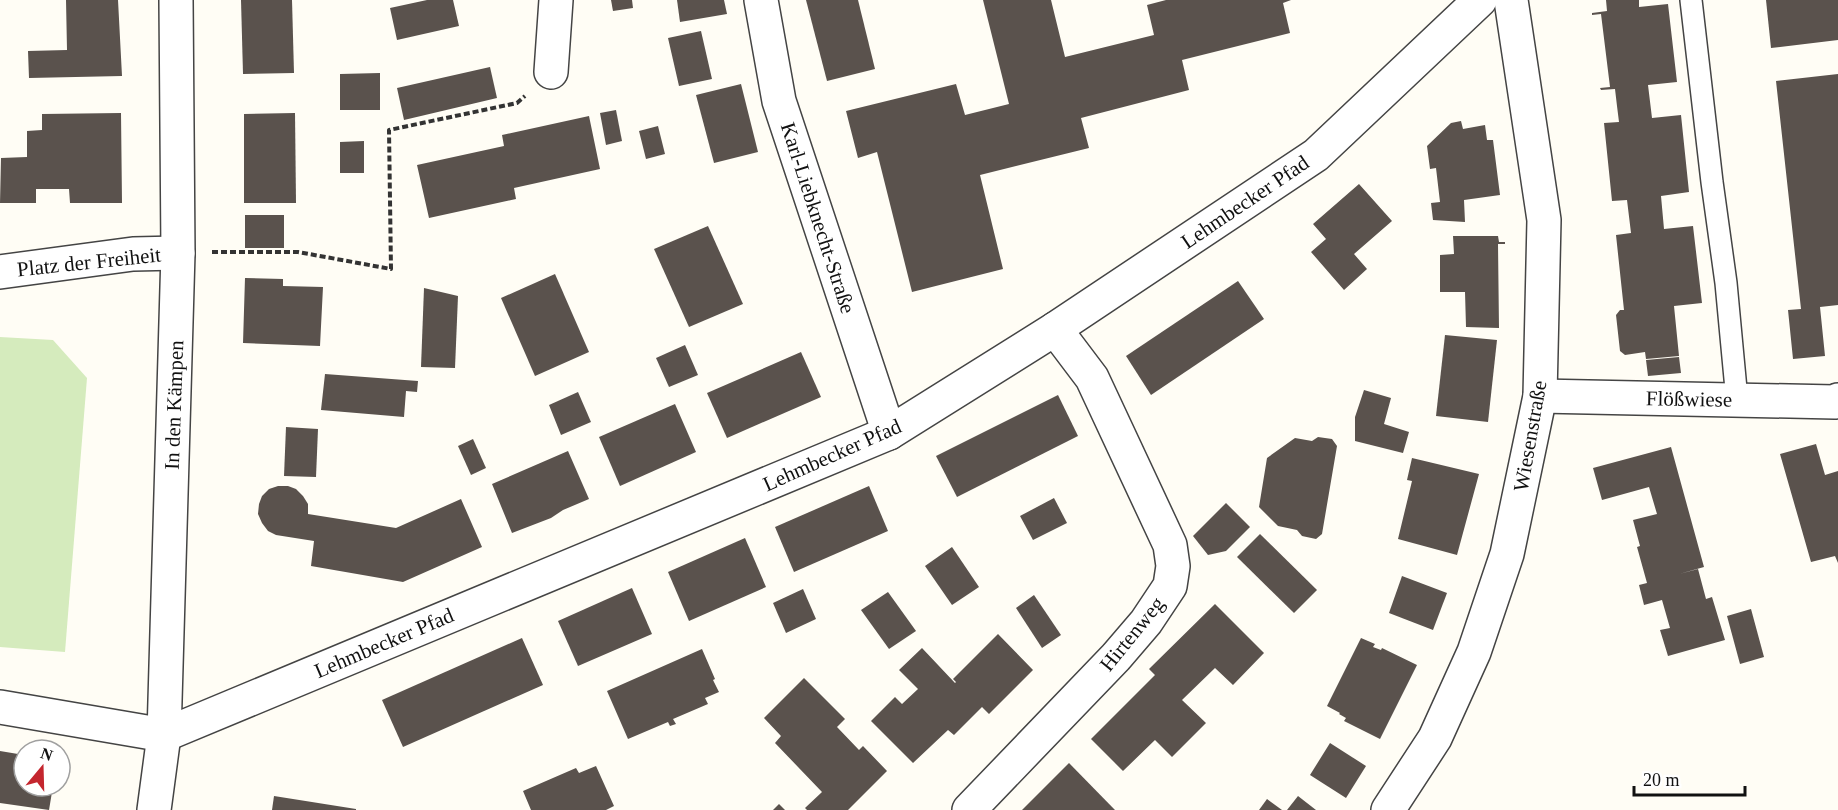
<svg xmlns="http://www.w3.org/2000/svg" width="1838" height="810" font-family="'Times New Roman',serif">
<rect width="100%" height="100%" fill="#fffdf5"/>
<polygon fill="#d5ebbd" points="0,337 53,340 87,378 65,652 0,647"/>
<g fill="#5a524d">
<polygon points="66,0 118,0 122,76 29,78 28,51 67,50"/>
<polygon points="241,0 292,0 294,73 243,74"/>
<polygon points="427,0 453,0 459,26 397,40 390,8"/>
<polygon points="611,0 632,0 633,8 613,11"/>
<polygon points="677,0 724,0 727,14 680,22"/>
<polygon points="806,0 858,0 875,69 827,81"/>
<polygon points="983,0 1051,0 1065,57 1154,35 1147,5 1166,0 1291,0 1283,3 1290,33 1182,60 1189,90 1081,118 1089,148 980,175 1003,269 912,292 877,152 858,158 846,111 956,84 965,115 1009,104"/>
<polygon points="1606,0 1639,0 1639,7 1668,4 1677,82 1648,85 1652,118 1681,115 1689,192 1661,196 1664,229 1693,226 1702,303 1674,306 1679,356 1646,359 1645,352 1625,355 1620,351 1616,315 1620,310 1624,310 1616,235 1631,233 1627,200 1612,201 1604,123 1619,122 1617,106 1615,89 1601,90 1600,88 1610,87 1601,14 1592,15 1592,13 1607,11"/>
<polygon points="1766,0 1838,0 1838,40 1771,48"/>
<polygon points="701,31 712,79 679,86 668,38"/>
<polygon points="490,67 497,98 404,120 397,88"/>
<polygon points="380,73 380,110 340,110 340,74"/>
<polygon points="1838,74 1838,305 1820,307 1825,356 1793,359 1788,310 1801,309 1776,81"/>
<polygon points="741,84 758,152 714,163 696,95"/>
<polygon points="616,110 622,141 606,145 600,113"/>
<polygon points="121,113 122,203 70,203 69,189 36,189 36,203 0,203 1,158 27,157 27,131 42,130 42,114"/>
<polygon points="295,113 296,203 244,203 244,114"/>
<polygon points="589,116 600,169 514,188 516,199 429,218 417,165 504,146 502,135"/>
<polygon points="1461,121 1463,129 1485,125 1487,140 1493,140 1500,195 1464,200 1465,222 1433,220 1431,203 1440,202 1436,168 1430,169 1427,146 1451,123"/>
<polygon points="658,126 665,154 646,159 639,131"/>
<polygon points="364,141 364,173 340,173 340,142"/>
<polygon points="1359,184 1392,221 1354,254 1367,269 1344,290 1311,252 1326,239 1313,224"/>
<rect x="245" y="215" width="39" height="33"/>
<polygon points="708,226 743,304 689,327 654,249"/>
<polygon points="1453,236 1498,236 1499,242 1505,242 1505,244 1498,244 1499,328 1466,327 1465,292 1440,292 1440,255 1454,254"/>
<polygon points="555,274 589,352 535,376 501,298"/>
<polygon points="245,278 283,279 283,286 323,287 320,346 243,343"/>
<polygon points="1238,281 1264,319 1151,395 1126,356"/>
<polygon points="424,288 458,296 455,368 421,367"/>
<polygon points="1445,335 1497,340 1488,422 1436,416"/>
<polygon points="685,345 698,375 669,387 656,358"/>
<polygon points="801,352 821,397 727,438 707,393"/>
<polygon points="1679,357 1681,373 1648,376 1646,360"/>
<polygon points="325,374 418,381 417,392 406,391 404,417 321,410"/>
<polygon points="1364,390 1391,398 1384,424 1409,432 1403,453 1355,441 1355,417"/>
<polygon points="578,392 591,422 561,435 549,405"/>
<polygon points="1058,395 1078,436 957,497 936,456"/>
<polygon points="675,404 696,452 620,486 599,437"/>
<polygon points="286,427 318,429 316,477 284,476"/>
<polygon points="1318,437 1332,439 1337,446 1322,534 1316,539 1302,536 1297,530 1278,526 1259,507 1267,458 1295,438 1312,441"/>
<polygon points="473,439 486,468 471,475 458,446"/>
<polygon points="1816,444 1825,475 1838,471 1838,563 1835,556 1811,562 1780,454"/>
<polygon points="1671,447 1704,567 1679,574 1698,569 1706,599 1712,597 1725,640 1668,656 1660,630 1670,628 1662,600 1644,605 1639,585 1647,583 1637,547 1640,546 1633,520 1657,514 1649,487 1602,500 1593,468"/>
<polygon points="568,451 589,499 563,510 551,518 512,533 492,484"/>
<polygon points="1412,458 1479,474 1457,555 1398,539 1412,481 1407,480"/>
<polygon points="278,486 288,486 296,489 303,496 308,504 308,514 396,528 461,499 482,547 403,582 311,566 314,541 276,535 268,531 262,523 258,514 259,504 262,496 269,489"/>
<polygon points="869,486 888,531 794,572 775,527"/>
<polygon points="1054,498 1067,523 1033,540 1020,516"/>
<polygon points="1226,503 1250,527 1226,551 1208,555 1193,536"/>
<polygon points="1260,534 1317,590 1294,613 1237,557"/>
<polygon points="745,538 766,587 689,621 668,572"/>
<polygon points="952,547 979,587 952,605 925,566"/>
<polygon points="1402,576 1447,593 1433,630 1389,613"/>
<polygon points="632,588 652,634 578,666 558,621"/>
<polygon points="803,589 816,619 786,633 773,603"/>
<polygon points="888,592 916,631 889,649 861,610"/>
<polygon points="1034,595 1061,635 1042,648 1016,608"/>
<polygon points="1215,604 1264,653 1233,685 1215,668 1182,700 1206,723 1172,757 1155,740 1123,771 1091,739 1155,675 1149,669"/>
<polygon points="1751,609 1764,657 1740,664 1727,616"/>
<polygon points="998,634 1033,670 989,714 982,707 954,735 948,730 913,763 871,721 895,697 902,704 918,689 899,670 922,648 955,683 956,682 953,679"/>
<polygon points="522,638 543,685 403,747 382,700"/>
<polygon points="1361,638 1375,644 1373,647 1381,650 1382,648 1417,665 1380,739 1344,721 1346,718 1339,714 1340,713 1327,706"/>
<polygon points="702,649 715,679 713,680 719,692 705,698 708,704 673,719 676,724 670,726 668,722 628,739 607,691"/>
<polygon points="804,678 845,719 837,727 859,750 863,746 887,771 848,810 807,810 805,808 822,792 775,743 781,736 764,718"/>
<polygon points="1330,743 1366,766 1346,798 1310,775"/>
<polygon points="0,751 24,755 24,786 53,786 49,810 0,803"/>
<polygon points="1069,763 1115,810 1022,810"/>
<polygon points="596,766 614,806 606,810 531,810 523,791 576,768 579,773"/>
<polygon points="274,796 356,809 356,810 272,810"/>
<polygon points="1298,796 1316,810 1287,810"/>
<polygon points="1267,799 1282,810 1259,810"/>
<polygon points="779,804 785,810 773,810"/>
</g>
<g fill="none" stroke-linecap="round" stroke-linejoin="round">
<defs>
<polyline id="service" points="1691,0 1712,182 1726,283 1737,400"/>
<g id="minor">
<polyline points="761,0 779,101 889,433"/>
<polyline points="551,72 556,0"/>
<polyline points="0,272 133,254 178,253"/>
<polyline points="1540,396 1835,402 1838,400"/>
<polyline points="0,707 164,735 889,433 1055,329 1316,155 1480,0"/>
<polyline points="154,810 164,735 178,253 176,0"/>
<polyline points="969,810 1116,657 1146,622 1170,586 1173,566 1170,545 1092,378 1055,329"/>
<polyline points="1388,810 1435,738 1474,652 1507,554 1540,396 1544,220 1511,0"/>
</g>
</defs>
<use href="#service" stroke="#444" stroke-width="24"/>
<use href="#minor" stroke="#444" stroke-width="36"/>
<polyline stroke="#333" stroke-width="4" stroke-dasharray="6 3" stroke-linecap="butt" points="212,252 298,252 391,269 389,130 517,103 525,96"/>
<use href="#service" stroke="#fff" stroke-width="21"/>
<use href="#minor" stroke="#fff" stroke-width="33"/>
</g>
<g text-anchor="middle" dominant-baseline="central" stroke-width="6" stroke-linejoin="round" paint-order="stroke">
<g font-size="21" fill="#111" stroke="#fff">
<text transform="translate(1245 202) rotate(-34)">Lehmbecker Pfad</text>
<text transform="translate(818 218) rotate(72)">Karl-Liebknecht-Straße</text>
<text transform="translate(89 262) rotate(-6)">Platz der Freiheit</text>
<text transform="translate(1689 399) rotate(1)">Flößwiese</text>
<text transform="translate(174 405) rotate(-88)">In den Kämpen</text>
<text transform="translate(1530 436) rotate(-80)">Wiesenstraße</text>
<text transform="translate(832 455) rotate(-24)">Lehmbecker Pfad</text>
<text transform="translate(1132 634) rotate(-51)">Hirtenweg</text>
<text transform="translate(384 643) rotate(-23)">Lehmbecker Pfad</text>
</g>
</g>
<g transform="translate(42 768) rotate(19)"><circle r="28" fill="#ffffff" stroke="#a0a0a0" stroke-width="1.5"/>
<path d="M0-4.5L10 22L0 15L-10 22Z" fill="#c4262e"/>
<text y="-9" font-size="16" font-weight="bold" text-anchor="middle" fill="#111111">N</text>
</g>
<path d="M1634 786v9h111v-9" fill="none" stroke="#111111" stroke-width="3"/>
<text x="1643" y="786" font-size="18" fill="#111111" stroke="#ffffff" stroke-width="4.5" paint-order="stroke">20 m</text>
</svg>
